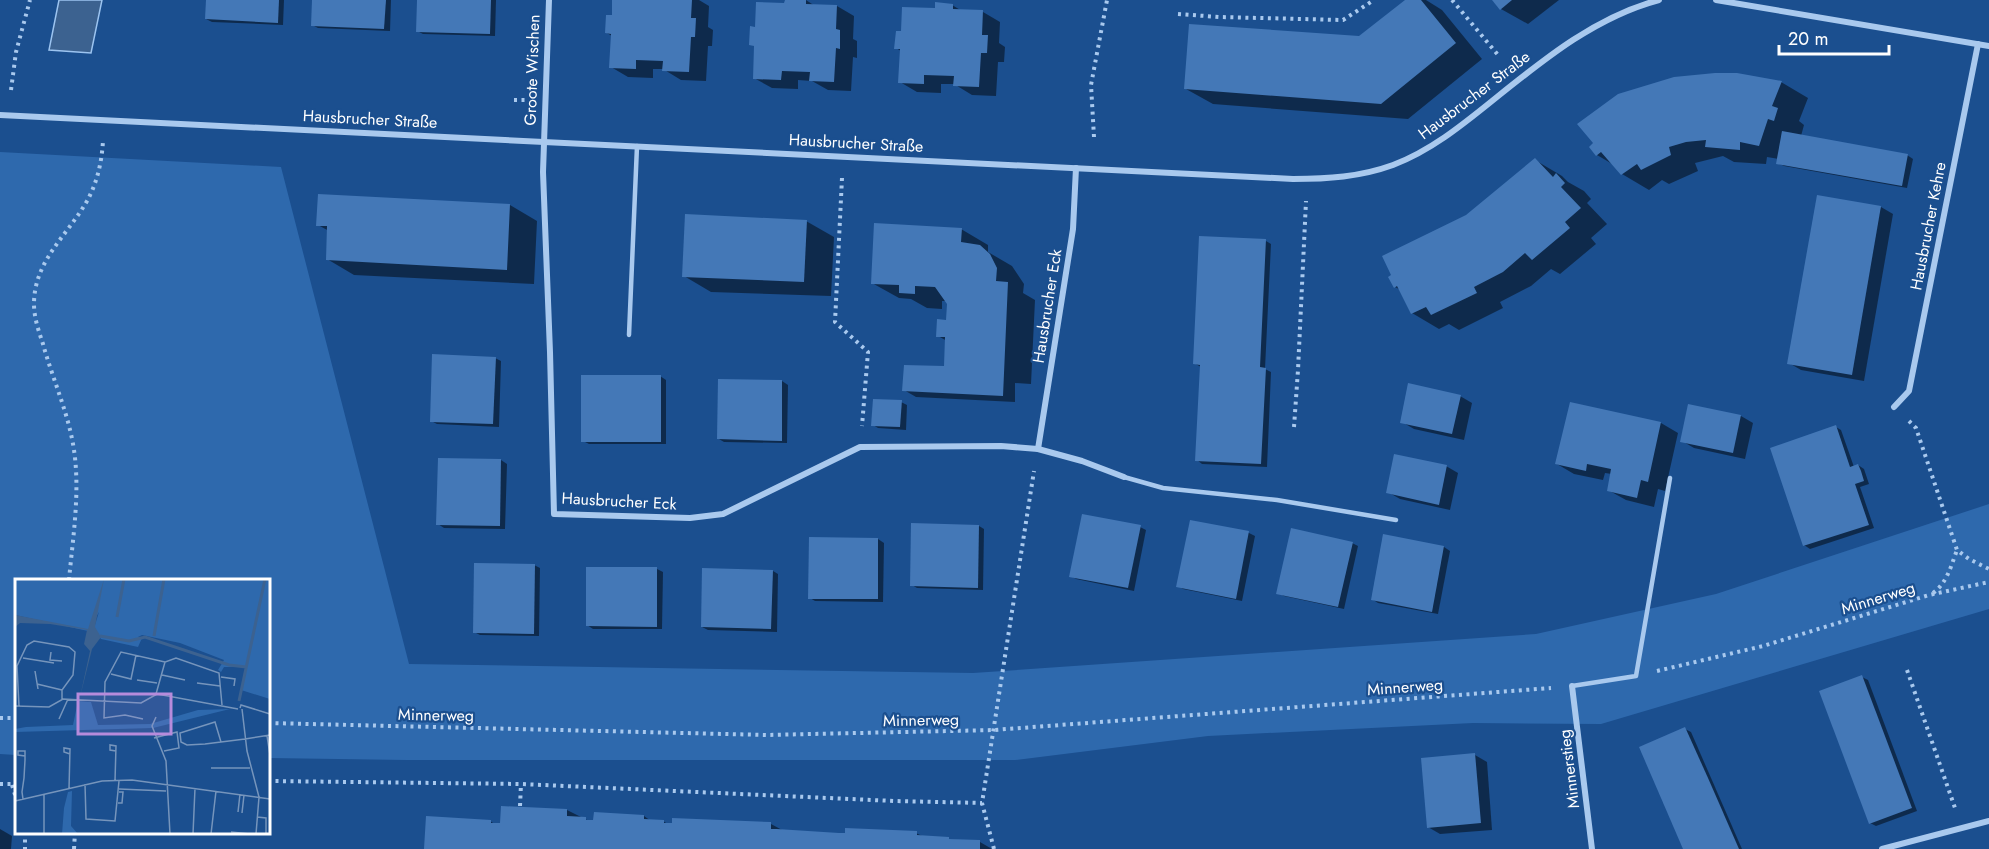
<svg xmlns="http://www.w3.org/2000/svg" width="1989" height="849" font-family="Jost,sans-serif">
<rect width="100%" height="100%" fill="#1b4f8f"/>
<polygon fill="#2e69ad" points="0,152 281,167 409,664 973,673 1536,634 1716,594 1989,504 1989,609 1601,724 1473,723 1208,736 1015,760 406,760 269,758 268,580 16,580 16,755 0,754"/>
<polygon fill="#3c6290" stroke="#9cc4f0" stroke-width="1.5" points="59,0 102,0 91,53 49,50"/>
<g fill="#0007">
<polygon points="207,0 284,0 283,25 212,22 206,19"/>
<polygon points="313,0 391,0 390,31 318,28 312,25"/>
<polygon points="419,0 496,0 495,36 423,34 417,31"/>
<polygon points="614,0 699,0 709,6 708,27 713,30 712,46 708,46 706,81 681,80 663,69 653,69 653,78 628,77 611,67 612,36 607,33 613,16"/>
<polygon points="786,0 806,0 815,6 837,6 854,16 853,39 857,41 857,58 853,57 851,91 828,90 812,81 798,80 798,89 772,88 754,78 756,47 751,44 756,28 786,5"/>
<polygon points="1407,0 1426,0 1442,10 1482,59 1408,119 1213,104 1186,89 1359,37"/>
<polygon points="1494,0 1559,0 1528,24 1501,9"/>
<polygon points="952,5 962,11 983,12 1000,22 999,43 1005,47 1004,62 998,62 996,96 972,95 954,84 941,84 941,93 917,92 900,82 901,51 896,48 902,33 936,9"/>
<polygon points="1781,82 1808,98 1799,121 1804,125 1801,136 1907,155 1913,159 1907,188 1784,166 1778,163 1779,159 1767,157 1766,164 1734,162 1723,156 1695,163 1698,171 1669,184 1662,180 1649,190 1622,174 1614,165 1597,155 1591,147"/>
<polygon points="1535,160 1562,176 1568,182 1584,191 1591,199 1587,203 1607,224 1591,238 1596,244 1560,274 1551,269 1531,286 1500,302 1503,308 1459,330 1449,324 1439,329 1412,313 1401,290 1395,287 1467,216"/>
<polygon points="510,205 537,221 534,284 354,275 327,259 329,231 318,225"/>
<polygon points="1881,207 1893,214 1864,381 1801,370 1789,363"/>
<polygon points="806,221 834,237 831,296 711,292 684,276"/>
<polygon points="961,229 988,245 988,252 1012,266 1024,284 1023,293 1035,300 1031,384 1015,383 1015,402 916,397 904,390 950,368 947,341 938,336 948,322 949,304 947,301 942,301 942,309 927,308 911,299 899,298 872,283"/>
<polygon points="1266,241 1271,244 1265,369 1271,372 1267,467 1202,464 1197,460 1201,367 1194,363"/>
<polygon points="495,358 501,361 499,427 437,424 431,421"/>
<polygon points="660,376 666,380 666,444 589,444 583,441"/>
<polygon points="782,381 788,385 787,443 724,442 719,439"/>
<polygon points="1460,396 1472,403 1464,440 1414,429 1402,422"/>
<polygon points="901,402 907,405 906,430 878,428 873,425"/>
<polygon points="1571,403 1661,423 1678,433 1665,491 1658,489 1654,507 1626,500 1608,490 1612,474 1605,473 1603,480 1574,474 1557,464"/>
<polygon points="1690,406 1741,416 1753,423 1745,459 1694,448 1682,441"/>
<polygon points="1836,427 1841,430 1854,467 1858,465 1864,469 1869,484 1860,487 1874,528 1810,549 1804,545"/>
<polygon points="501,460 507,464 505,529 444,528 438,524"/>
<polygon points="1446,466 1458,473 1450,510 1400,499 1388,492"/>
<polygon points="1191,521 1249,533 1255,536 1242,601 1183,589 1178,586"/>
<polygon points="979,526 984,529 983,590 917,588 912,585"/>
<polygon points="1140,527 1146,530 1134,591 1076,579 1071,576"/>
<polygon points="1384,536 1444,547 1450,551 1438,614 1378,603 1372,599"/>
<polygon points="810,538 878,539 884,543 883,602 815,601 810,598"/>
<polygon points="1352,543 1358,546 1344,609 1284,596 1278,593"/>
<polygon points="534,565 540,568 539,636 480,635 474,632"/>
<polygon points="657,569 663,572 662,629 593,629 587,625"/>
<polygon points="773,571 778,574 777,632 708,630 702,627"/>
<polygon points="1862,677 1868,680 1917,811 1876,826 1870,823"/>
<polygon points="1685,729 1691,732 1742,849 1684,849"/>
<polygon points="1475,755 1487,762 1492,830 1440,834 1428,827"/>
<polygon points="567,810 591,822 644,816 651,821 663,821 669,825 771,824 784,831 838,834 916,833 924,837 980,842 992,849 425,849 490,821 496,825"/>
<polygon points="0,829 12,836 11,849 0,849"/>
</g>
<g fill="#4478b7">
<polygon points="206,0 279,0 278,23 205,19"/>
<polygon points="312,0 386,0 384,29 311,26"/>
<polygon points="417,0 491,0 490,34 416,32"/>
<polygon points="612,0 692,0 691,18 696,18 695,37 691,37 689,72 662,71 663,61 636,60 636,69 609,68 611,34 605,33 606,15 612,15"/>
<polygon points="785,0 806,0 806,4 837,5 836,29 840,30 840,49 836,48 834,82 809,81 810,72 782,71 781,80 753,79 754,46 749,45 750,26 755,27 756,2 784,3"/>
<polygon points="1405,0 1421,0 1456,43 1381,104 1184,89 1189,24 1359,36"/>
<polygon points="1492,0 1512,0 1500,10"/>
<polygon points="935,2 953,4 953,9 983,10 982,35 988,35 987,53 981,53 979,87 953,86 954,76 924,75 924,84 898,83 900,49 894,49 896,31 901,31 902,7 935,8"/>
<polygon points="1715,73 1737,73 1782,81 1772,106 1778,108 1774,121 1768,119 1759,146 1740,142 1740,150 1705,147 1706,140 1686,142 1669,147 1671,155 1641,170 1637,164 1621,175 1601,152 1596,156 1589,147 1593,143 1577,124 1618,94 1674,77"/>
<polygon points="1782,131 1908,154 1902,186 1776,164"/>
<polygon points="1535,158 1553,177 1556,173 1565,183 1561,187 1581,208 1565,222 1570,228 1532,260 1525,253 1503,272 1474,287 1477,293 1431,315 1426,307 1411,314 1397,286 1394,288 1388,277 1391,275 1382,256 1466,215"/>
<polygon points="318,194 510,204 507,270 326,260 327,226 316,226"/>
<polygon points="1817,195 1881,206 1852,375 1787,364"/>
<polygon points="685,214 807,220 804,282 682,277"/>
<polygon points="874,223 962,228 961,242 980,245 990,254 997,268 996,281 1008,282 1003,396 902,391 904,365 944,366 945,337 936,337 937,319 946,320 947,304 935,287 915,286 915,294 899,293 899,285 871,284"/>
<polygon points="1199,236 1266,239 1260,367 1266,368 1261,464 1195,461 1200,365 1193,364"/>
<polygon points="432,354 496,357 493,424 430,422"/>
<rect x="581" y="375" width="80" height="67"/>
<polygon points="718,379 782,380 782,441 717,439"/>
<polygon points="1408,383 1461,395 1452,434 1400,423"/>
<polygon points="873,399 902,400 900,427 871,426"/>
<polygon points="1570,402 1661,422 1648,482 1641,480 1637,498 1607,491 1611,469 1587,464 1586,471 1555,464"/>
<polygon points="1688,404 1741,415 1733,453 1680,442"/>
<polygon points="1836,425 1850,467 1858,464 1861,471 1864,481 1855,484 1869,525 1803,546 1770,448"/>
<polygon points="1394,454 1447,465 1439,505 1386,493"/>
<polygon points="438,458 501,459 500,526 436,525"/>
<polygon points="1082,514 1141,525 1128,588 1069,577"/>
<polygon points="1190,520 1249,531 1236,599 1176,587"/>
<polygon points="911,523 979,525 978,588 910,586"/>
<polygon points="1291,528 1353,542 1338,607 1276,594"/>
<polygon points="1383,534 1444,546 1432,612 1371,600"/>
<polygon points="809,537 878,538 878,599 808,599"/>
<polygon points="474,563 535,564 534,634 473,633"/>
<polygon points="586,567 657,567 657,627 586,626"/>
<polygon points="702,568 773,570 771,629 701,627"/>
<polygon points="1862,675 1912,808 1869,824 1819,691"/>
<polygon points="1685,727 1708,778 1739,849 1683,849 1639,747"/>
<polygon points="1475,753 1481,823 1427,828 1421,758"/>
<polygon points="501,806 567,809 567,816 586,817 586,820 593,820 594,812 644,815 644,819 664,820 664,823 672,823 672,818 771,822 771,829 777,829 839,833 845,833 845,828 917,831 917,835 949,837 949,839 980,840 980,849 424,849 426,816 491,820 491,823 500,823"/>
</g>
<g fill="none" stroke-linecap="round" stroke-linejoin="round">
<g stroke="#a9c9ee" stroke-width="4" stroke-dasharray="3 4.5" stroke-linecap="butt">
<polyline points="1452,0 1498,55"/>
<polyline points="1178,14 1219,17 1343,20 1374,0"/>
<polyline points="11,90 16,52 30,0"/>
<polyline points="514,100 525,100"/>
<polyline points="1094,137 1091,85 1107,0"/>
<polyline points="842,178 835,322 868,352 862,426"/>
<polyline points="1909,421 1916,428 1957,550 1969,559 1989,569"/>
<polyline points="1294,427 1298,370 1306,201"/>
<path d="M69,580C73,536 81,488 73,444C67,410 52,377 43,344C39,332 34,318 34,304C34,261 67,236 87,201C97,183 102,162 103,140"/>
<path d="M1933,593C1947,583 1951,566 1957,550"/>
<polyline points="1907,670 1955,808"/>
<polyline points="1657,671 1763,646 1929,595 1989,582"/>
<polyline points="0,718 16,718"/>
<polyline points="268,723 767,735 994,730 1551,688"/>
<polyline points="268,781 521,784 894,801 982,803"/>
<polyline points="0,784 16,784"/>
<polyline points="12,785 16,798"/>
<polyline points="520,806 521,784"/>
<polyline points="25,832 25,849"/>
<polyline points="74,849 75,832"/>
<polyline points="994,849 982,803 1034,471"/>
</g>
<g stroke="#a9c9ee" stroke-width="4.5">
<polyline points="629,335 637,146"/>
<polyline points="1124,477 1163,488 1277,500 1396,520"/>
<polyline points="1572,686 1636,676 1670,478"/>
</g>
<g stroke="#a9c9ee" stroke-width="6">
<polyline points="549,0 543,172 550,352 554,514 690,518 723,514 860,447 1001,446 1038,449 1082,461 1124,477"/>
<polyline points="1716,0 1989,46"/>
<path d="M0,115L1293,179C1327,179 1360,177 1393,165C1430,151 1461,126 1492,101C1543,60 1595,17 1659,0"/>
<polyline points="1894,407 1909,391 1978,44"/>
<polyline points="1038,449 1073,229 1076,168"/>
<polyline points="1572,686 1592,849"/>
<polyline points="1882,849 1989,821"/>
</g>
</g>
<g text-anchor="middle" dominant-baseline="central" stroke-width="4.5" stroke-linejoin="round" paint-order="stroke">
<g font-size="16" fill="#fff" stroke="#1b4f8f">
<text transform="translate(532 70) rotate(-88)">Groote Wischen</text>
<text transform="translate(1474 95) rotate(-37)">Hausbrucher Straße</text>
<text transform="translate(370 119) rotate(3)">Hausbrucher Straße</text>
<text transform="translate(856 143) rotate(3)">Hausbrucher Straße</text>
<text transform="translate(1928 226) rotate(-79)">Hausbrucher Kehre</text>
<text transform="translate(1047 306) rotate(-81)">Hausbrucher Eck</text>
<text transform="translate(619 501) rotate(3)">Hausbrucher Eck</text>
<text transform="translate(1878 598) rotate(-17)">Minnerweg</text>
<text transform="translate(1405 687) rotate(-4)">Minnerweg</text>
<text transform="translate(436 715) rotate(1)">Minnerweg</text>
<text transform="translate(921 720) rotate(-1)">Minnerweg</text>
<text transform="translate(1569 769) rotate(-97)">Minnerstieg</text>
</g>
</g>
<g transform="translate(15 579)">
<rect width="255" height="255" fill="#1b4f8f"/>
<path d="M0,0H255V120L226,111L231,88H209L206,93L203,91L209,81L165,64L127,56L123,58L127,59L123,68L86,60L79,49L84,33L73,52L0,36ZM63,122L76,123L83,146L135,145L183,131L215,130L138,149L0,153V150L11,148L58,146ZM57,212L56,247L63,255H47L49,229L53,213Z" fill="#2e69ad"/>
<path d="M89,0L80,48L86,58L77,70L65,118L75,72L69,65L72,51L35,45L5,44L0,48V36L73,50Z" fill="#3c6290"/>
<path fill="none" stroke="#3c6290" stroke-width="3" d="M102,38L109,0M85,57L114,62L130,58L214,86L231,88M139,57L149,0M224,122L250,0"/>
<path fill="none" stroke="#7695bc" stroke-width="1.5" d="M36,73L35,81L47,82M8,79L39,84M20,92L23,110M96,95L116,100L121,76M147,96L170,101M206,98L220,100L219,107M122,101L142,104M182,104L205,107M22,105L47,111M141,115L150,83L161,79L204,94L207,126M0,127L34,128L48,120L126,124L142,115L223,130M4,127L2,87L12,66L19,62L54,68L60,73L58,96L47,111V120M225,129L226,126L255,135M227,130L232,172L244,218L241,255M141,138L137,147L151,182L155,255M44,140L53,120M128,140L110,136L89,139L90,103L106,73L150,83M252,157L255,176M139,159L162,153L164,169L149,172M206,163L200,143L165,154L166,163L172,166L190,165L230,160L255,156M196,189H235M100,202L101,167L95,166V171L101,172M70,205L71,240L100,242L104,202M54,210L55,170L49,169V173L55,175M104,210L151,212M8,220L7,213L9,199L10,181V172H3V176L10,177M0,222L87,202L117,201L255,220M103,224H107L108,213H104M223,233L225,215M227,234L229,216M242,238L251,239V255M216,253L235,255M29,255V216M178,255L180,209M196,255L201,212"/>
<path fill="#b68bdc" fill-opacity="0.15" stroke="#b68bdc" stroke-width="3" d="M63,115H156V155H63Z"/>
<rect width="255" height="255" fill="none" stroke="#fff" stroke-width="3"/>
</g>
<path d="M1779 45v9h110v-9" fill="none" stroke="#ffffff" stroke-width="3"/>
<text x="1788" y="45" font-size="18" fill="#ffffff" stroke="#1b4f8f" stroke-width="4.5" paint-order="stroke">20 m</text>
</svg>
